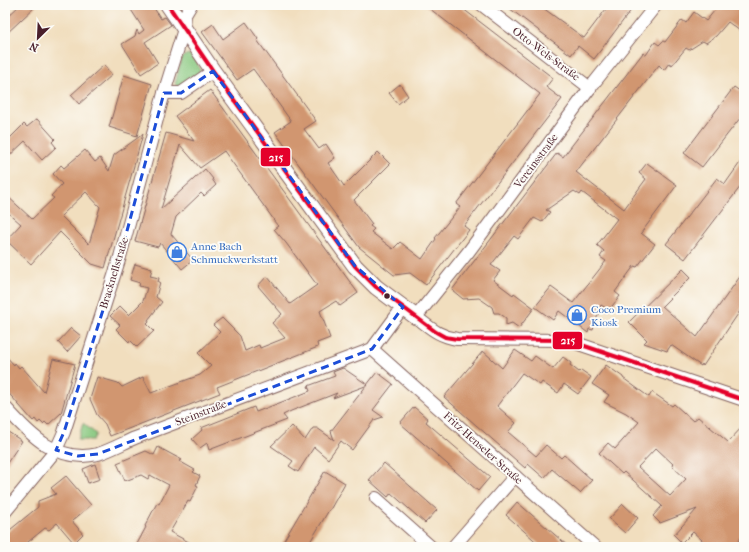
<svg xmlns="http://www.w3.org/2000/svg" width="749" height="552" font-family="'IM FELL French Canon',serif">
<rect width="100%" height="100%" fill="#fdfcf7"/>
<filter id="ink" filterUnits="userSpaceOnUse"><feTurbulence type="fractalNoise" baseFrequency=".025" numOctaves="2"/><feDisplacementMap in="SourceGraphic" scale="8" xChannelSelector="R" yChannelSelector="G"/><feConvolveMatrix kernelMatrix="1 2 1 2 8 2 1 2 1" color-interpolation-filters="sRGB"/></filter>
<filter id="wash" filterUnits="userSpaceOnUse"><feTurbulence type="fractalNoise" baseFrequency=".012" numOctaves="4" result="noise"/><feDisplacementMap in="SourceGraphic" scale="16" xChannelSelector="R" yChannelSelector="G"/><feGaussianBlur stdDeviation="0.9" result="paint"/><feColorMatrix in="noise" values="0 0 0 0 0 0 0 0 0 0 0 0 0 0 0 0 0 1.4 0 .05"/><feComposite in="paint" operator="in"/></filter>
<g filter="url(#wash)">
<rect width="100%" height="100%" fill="#f1debe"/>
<g fill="#87c77e" stroke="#687354">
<path d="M188,54C194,56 199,64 200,71L199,74L179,88L175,84L182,57Z"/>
<polygon points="83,423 96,434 93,440 78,440"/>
</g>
<g id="blocks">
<g fill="#d1966f" fill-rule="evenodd">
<polygon points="20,5 37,5 5,35 5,19"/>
<polygon points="128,5 152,5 161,19 165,17 171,25 145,42 158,63 141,74 122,44 135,36 137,30 139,34 144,30"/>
<polygon points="425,5 458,5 553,78 546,87 562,99 464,226 469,230 426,285 410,273 394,275 359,247 275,132 291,121 267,88 253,69 237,80 202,32 213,24 223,39 246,22 258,39 257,40 316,121 304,129 319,149 326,144 335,158 328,163 344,186 378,152 390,164 354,200 372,224 370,226 374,229 371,232 393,249 400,242 422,259 436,239 435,238 460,207 456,204 540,94"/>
<polygon points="505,5 539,5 584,38 609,5 635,5 594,59 578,46 571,55"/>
<polygon points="719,5 744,5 744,34 728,22 716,36 706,43 703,41 689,50 686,48 672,65 669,63 664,70 659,65 576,172 624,209 646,179 639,173 647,163 677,185 641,233 655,244 637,267 634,266 615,292 620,296 609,310 601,305 593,330 589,329 588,333 559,311 553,320 535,307 551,287 573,303 606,261 600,257 604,251 597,245 617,219 582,192 580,195 574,191 546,210 550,212 542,222 534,218 518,239 514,236 491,265 500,271 493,280 513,295 514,293 534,308 519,328 512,323 506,325 506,318 499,313 494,313 492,307 479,298 463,299 452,290 557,153 563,157 643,53 646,55 655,42 659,45 663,41 665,42 682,20 686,23 694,12 706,21"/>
<polygon points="104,65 112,75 79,104 71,95"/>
<polygon points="124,75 152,84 137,136 109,127"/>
<polygon points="400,84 408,96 398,104 389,93"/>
<polygon points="734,87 744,94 744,113 702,167 684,153"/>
<polygon points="210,90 358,293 340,306 336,301 320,311 330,338 317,343 318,347 217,387 220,393 110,436 105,424 97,415 90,399 97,377 118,383 122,387 143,377 151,393 200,375 211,366 198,353 220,332 213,325 222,318 240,336 245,351 259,345 260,348 285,338 272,323 282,314 258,286 267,276 290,304 317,285 286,243 274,229 278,226 273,220 274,220 224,151 200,168 180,145 161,209 205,169 213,179 212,179 216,185 204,196 201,193 176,217 171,234 193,260 182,269 160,243 158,247 135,241 166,133 194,141 175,116"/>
<polygon points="37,119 55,139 52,142 56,147 42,160 25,141 5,160 5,143 24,124 27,127"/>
<path d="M143,134L105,268L92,264L60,232L31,264L6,240L21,224L5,210V194L32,219L54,198L51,196L62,184L53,174L61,165L64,168L85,150L95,162L100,158L109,171L114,155ZM86,192L100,207L89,244L61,216Z"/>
<polygon points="744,157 744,182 685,259 666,244 717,178 725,184"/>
<polygon points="135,264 152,269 150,276 159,278 158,282 160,282 156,297 162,302 148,320 149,322 147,324 154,331 137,347 130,340 129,342 116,329 120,325 110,316 120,306 129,315 143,301 147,288 139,286 140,283 130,280"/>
<polygon points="683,269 691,277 662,306 697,337 744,271 744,305 703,366 702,364 701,366 671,345 667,351 644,343 647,340 629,322"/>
<polygon points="71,328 81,336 67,352 58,342"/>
<polygon points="515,350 531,361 535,356 553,369 563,357 571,363 570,365 579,372 581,370 591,377 578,394 564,384 558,393 542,382 540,385 522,373 497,406 516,423 508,432 536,456 546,445 561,458 564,455 592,480 580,493 552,469 544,478 528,464 525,468 444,397 483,351 502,368"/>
<polygon points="5,355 14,365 15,363 19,368 21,366 44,392 53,359 75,364 61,413 48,425 45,422 43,424 40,421 38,423 35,419 33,421 5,389"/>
<path d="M606,365L623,377V378L649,397L652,392L672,406L674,404L693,421L698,417L728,442L744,425V534L733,547H710L693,532L682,543L674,535L697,509L660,523L653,516L662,506L624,472L622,474L599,453L608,443L615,449L639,422L626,413L604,402L609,395L592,384ZM656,448L673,464L672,466L686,479L670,496L638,467Z"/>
<polygon points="343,368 368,385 333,398 337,393 291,411 283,415 287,420 209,450 207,443 200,448 192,439 202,430 201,428 254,407 256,412 310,391 308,386 335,376 333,372"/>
<polygon points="377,372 393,384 373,410 383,417 374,420 352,450 341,441 328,459 314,447 298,472 289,466 293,461 271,446 292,426 305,440 313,428 317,428 334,440 331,431"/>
<polygon points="414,407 428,419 426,422 490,477 478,491 400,423"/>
<polygon points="5,430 22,441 5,466"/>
<polygon points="158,447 182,460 179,461 195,470 193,472 200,476 196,485 198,486 190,502 188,501 170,532 198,547 143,547 137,544 146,527 145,526 157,503 159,504 169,485 150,475 148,479 141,475 125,481 117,463 146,451 154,455"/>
<polygon points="384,463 437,510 425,523 391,493 388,497 369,480"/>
<polygon points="95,464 100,479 88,483 83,469"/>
<polygon points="325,471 345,483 330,510 329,510 307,547 280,547"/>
<polygon points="66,476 91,505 72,521 83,534 74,543 57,523 49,530 45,528 22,547 5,547 5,534 38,507 38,501 56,494 51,488"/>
<polygon points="517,502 569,547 542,547 506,515"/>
<polygon points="623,504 638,518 625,533 609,519"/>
</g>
</g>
</g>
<g filter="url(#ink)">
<use href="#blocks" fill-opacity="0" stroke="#84625e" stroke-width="1"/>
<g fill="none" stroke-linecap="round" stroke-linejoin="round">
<defs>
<g id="minor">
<polyline points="482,5 590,88"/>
<path d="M656,5L590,88L469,251L416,317C431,328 438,336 457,339L567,340L744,400"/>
<polyline points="164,93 181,93 213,71"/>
<polyline points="372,349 595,547"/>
<path d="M5,407C29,434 57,464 98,454C111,450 123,443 135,438L372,349L403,307"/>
<polyline points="376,498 431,547"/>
<polyline points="5,512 56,450 64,432 120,257 164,93 184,29 185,15 191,5"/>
<polyline points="453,547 515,476"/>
</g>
<polyline id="tertiary" points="168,5 213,71 355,266 376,287 416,317"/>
</defs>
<use href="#minor" stroke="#84625e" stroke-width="14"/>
<use href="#tertiary" stroke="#84625e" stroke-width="17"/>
<use href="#minor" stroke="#fff" stroke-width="12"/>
<use href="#tertiary" stroke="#fff" stroke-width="15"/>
<defs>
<polyline id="bus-1" points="168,5 213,71 355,266 376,287 436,332 445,337 457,339 567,340 744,400"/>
</defs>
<use href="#bus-1" stroke="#fdfcf7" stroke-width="7"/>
<use href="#bus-1" stroke="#e4002b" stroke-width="4"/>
</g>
</g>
<path fill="none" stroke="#1d4ed8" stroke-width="3" stroke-dasharray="8 5" stroke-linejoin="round" d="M213,71L355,266L403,307L372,349L98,454L78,456L56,450L64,432L120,257L164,93H181Z"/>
<defs>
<symbol id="shop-ring" viewBox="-11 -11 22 22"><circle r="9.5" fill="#fdfcf7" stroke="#3f7fe0" stroke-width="1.5"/><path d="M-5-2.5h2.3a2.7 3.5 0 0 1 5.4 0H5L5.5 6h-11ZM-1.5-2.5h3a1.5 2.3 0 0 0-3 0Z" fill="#3f7fe0"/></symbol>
</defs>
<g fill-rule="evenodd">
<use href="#shop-ring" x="166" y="241" width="22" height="22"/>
<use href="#shop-ring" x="566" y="304" width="22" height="22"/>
</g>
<circle fill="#4a1f2b" stroke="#fdfcf7" stroke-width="1.5" cx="387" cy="296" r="3.5"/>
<g text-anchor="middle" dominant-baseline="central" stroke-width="3.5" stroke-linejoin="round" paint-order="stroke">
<g font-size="11" fill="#4a1f2b" stroke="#fdfcf7">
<text transform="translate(546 54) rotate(37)">Otto-Wels-Straße</text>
<text transform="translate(536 161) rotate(-53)">Vereinsstraße</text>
<text transform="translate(114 273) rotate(-73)">Bracknellstraße</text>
<text transform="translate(201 413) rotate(-21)">Steinstraße</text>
<text transform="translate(483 448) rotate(42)">Fritz-Henseler-Straße</text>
</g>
<g font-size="11" fill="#366cbe" stroke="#fdfcf7" text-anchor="start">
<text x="191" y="246">Anne Bach<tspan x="191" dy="13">Schmuckwerkstatt</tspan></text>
<text x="591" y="309">Coco Premium<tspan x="591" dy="13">Kiosk</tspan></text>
</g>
</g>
<g stroke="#fdfcf7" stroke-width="1.5">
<rect x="260" y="147" width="31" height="20" rx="4" fill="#e4002b"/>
<rect x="552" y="331" width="31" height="19" rx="4" fill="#e4002b"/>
</g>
<g font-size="11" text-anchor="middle" font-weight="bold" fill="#fff">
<text x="276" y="161">215</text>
<text x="568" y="344">215</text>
</g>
<rect width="749" height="552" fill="none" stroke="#fdfcf7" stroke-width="20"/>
<g transform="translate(38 38) rotate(204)" stroke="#fdfcf7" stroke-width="3" paint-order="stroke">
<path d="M0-3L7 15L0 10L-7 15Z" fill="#4a1f2b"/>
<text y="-6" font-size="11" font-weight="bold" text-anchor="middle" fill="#4a1f2b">N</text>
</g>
</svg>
